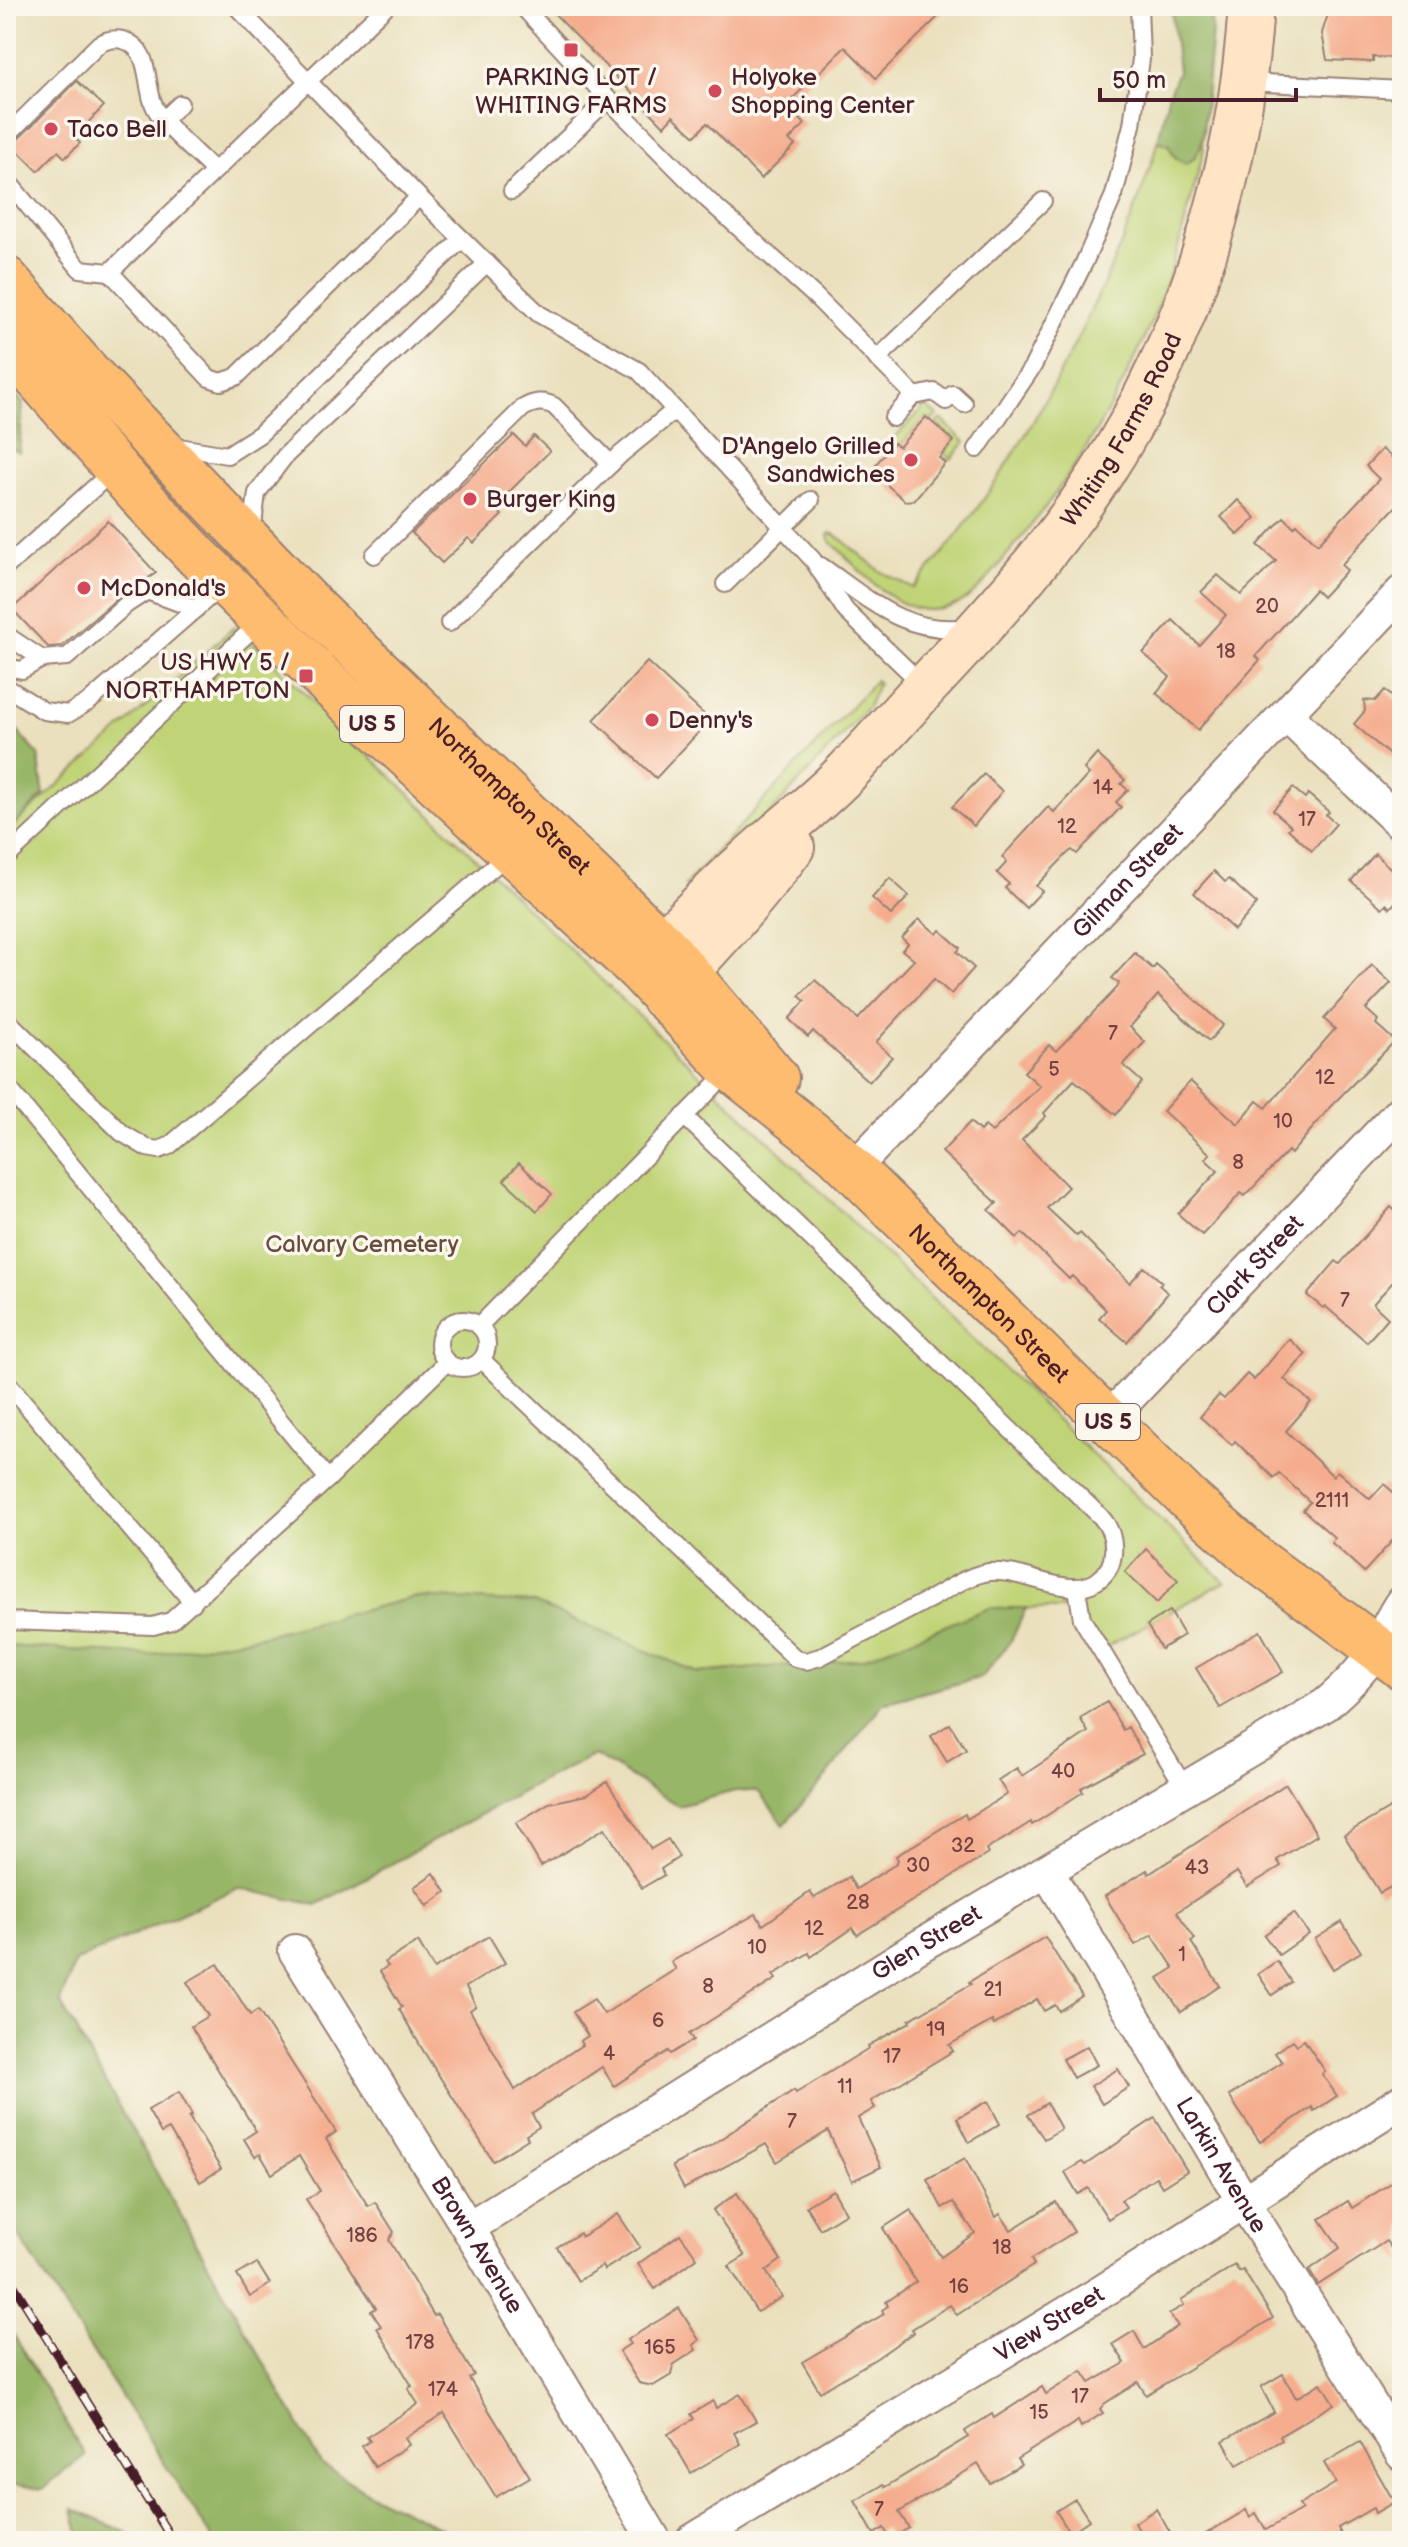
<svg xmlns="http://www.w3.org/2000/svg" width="1408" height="2547" font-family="'Balsamiq Sans',sans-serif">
<rect width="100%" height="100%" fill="#fbf7ec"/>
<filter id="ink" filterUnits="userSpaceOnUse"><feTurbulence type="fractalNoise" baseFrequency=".0125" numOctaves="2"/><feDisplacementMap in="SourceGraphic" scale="16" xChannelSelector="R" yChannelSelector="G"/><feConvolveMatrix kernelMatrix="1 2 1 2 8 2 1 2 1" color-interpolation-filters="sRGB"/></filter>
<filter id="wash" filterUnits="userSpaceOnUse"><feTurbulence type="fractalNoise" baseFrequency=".006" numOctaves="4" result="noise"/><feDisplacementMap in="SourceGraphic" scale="32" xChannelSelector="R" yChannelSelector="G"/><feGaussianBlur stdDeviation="1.8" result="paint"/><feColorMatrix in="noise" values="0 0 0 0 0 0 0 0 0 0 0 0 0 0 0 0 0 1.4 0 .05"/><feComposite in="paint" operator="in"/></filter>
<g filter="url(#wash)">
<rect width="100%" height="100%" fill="#eae0bd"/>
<g fill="#c0d477" stroke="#857a51" stroke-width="2">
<path d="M1158,141L1195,157L1202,144L1204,149C1189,208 1175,267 1151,323C1116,405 1069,482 1011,550C987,578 969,612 927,610C888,607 857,566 830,541L828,535L830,533L836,535L881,572L913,588C987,506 1041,416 1088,317C1116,259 1140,203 1158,141Z"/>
<polygon points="925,406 937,415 932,421 926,417 899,447 894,443 889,449 893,439"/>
<polygon points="941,419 965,442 951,459 944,453 954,440 936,424"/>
<polygon points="234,627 254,644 1225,1582 1095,1653 1067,1609 990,1608 862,1659 698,1673 534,1603 416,1597 257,1637 149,1655 6,1646 6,832"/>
<polygon points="876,680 878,684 868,707 743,843 688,888 685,885"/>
</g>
<g fill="#98b668" stroke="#716a4a" stroke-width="2">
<path d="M1171,6H1210L1212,30L1202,144L1195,157L1187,164C1176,160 1172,155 1169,145L1158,141L1168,96L1178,71Z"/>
<polygon points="6,384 23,403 19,452 6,446"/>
<polygon points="6,719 38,754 44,795 6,832"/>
<polygon points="416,1597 534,1603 698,1673 862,1659 989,1608 1026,1608 1012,1639 982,1677 883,1703 829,1773 784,1825 758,1791 735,1791 679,1806 594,1755 538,1783 317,1905 238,1888 76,1961 60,2002 321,2464 370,2494 468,2541 214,2541 6,2216 6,1646 149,1655 257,1637"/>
<polygon points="6,2322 85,2455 42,2489 6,2483"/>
<polygon points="73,2509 126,2532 132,2541 81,2541"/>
</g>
<g id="blocks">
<g fill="#f5ad8e">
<polygon points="547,6 949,6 876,78 845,47 786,105 805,124 789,140 795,145 761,179 707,123 695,136 673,116 664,126"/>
<polygon points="1336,6 1402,6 1402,58 1373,57 1373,62 1327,60 1322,33 1329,11 1336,11"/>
<polygon points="77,81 104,106 74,137 80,143 65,158 58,151 38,171 12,145"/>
<polygon points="926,417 954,441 939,458 945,463 914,500 905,501 876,475 876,464 894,443 899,447"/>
<polygon points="514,435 525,446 534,436 550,451 494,507 502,515 474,543 468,538 442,563 412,533"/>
<polygon points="1382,449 1396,461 1402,455 1402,500 1341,565 1347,570 1322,597 1315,590 1256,656 1260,660 1198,730 1156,693 1170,677 1143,653 1173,620 1199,645 1226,615 1201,592 1218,575 1241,595 1276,561 1258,545 1284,517 1294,527 1297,524 1318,544 1379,479 1366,466"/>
<polygon points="1238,500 1256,518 1238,535 1221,517"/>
<polygon points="108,521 156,573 120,596 62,646 48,647 12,609"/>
<polygon points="647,662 710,720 656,778 594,720"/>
<polygon points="1385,690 1402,706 1402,766 1354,724 1365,711 1364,700 1375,701"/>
<polygon points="1097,754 1125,780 1121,784 1128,790 1116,802 1121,807 1077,854 1072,850 1067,854 1036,886 1042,891 1026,908 1005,888 1009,884 997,873 1007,862 1002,857 1048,807 1054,812 1089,774 1084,769"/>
<polygon points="984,774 1002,791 974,826 952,807"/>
<polygon points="1293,788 1305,798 1308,794 1329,812 1326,815 1336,824 1312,851 1288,829 1291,826 1273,810"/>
<polygon points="1375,854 1402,879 1402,896 1390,908 1386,904 1382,908 1351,881"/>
<polygon points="1214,871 1225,882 1229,879 1257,904 1234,930 1194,893"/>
<polygon points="890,878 909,896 891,915 872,898"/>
<polygon points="919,919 937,934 940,930 960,948 957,952 974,968 951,994 934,979 876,1042 892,1057 869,1082 813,1031 808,1037 789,1019 805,1001 799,996 815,980 858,1019 914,960 902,950 908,944 902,938"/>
<polygon points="1135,953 1153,969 1156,965 1223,1025 1209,1041 1158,995 1130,1027 1145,1042 1123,1065 1142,1082 1116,1115 1074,1080 1044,1113 1046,1116 1022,1140 1068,1187 1047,1208 1077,1236 1080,1233 1130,1283 1144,1267 1162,1282 1159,1285 1168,1293 1127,1342 1099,1318 1106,1310 1072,1276 1069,1279 1022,1233 1017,1238 989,1210 997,1203 942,1152 970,1122 980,1131 985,1126 992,1132 1040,1086 1024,1072 1049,1045 1056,1051 1117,988 1119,983 1112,978"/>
<polygon points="1372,965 1391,983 1366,1009 1378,1020 1376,1024 1395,1041 1331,1106 1291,1154 1288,1151 1245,1196 1241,1193 1202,1235 1178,1214 1218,1171 1205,1159 1210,1154 1163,1111 1190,1081 1238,1124 1257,1101 1266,1108 1335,1029 1324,1019"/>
<polygon points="519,1163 552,1194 537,1211 504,1180"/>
<polygon points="1391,1207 1402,1217 1402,1272 1373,1304 1388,1318 1367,1342 1325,1306 1323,1308 1307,1295 1336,1261 1340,1264"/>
<polygon points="1289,1339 1306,1354 1284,1379 1311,1402 1286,1431 1333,1476 1337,1471 1370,1499 1384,1484 1402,1500 1402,1530 1364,1572 1331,1542 1335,1538 1303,1510 1310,1502 1279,1473 1274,1478 1235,1441 1232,1445 1200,1417 1219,1395 1224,1399 1247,1374 1254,1380"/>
<polygon points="1146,1549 1178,1580 1157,1603 1125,1572"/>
<polygon points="1170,1611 1184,1635 1161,1649 1147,1625"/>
<polygon points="1260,1631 1283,1672 1220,1708 1196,1668"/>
<polygon points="1107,1702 1123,1730 1128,1727 1143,1754 1081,1788 1083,1792 1032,1825 1031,1822 986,1850 988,1854 886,1917 857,1935 853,1928 811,1957 809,1953 773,1975 776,1979 689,2034 693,2040 670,2054 668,2051 614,2086 602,2067 532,2114 539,2127 526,2135 528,2139 493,2161 424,2052 399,2009 402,2007 380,1971 388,1966 385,1962 418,1942 434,1969 489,1936 505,1963 466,1987 476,2006 470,2010 515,2090 582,2045 580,2041 588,2036 573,2012 594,1999 604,2014 676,1969 671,1962 756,1914 763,1925 810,1892 814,1898 849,1877 856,1889 896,1864 898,1860 896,1856 965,1814 967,1819 1007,1794 998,1780 1017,1768 1022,1776 1088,1732 1080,1718"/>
<polygon points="950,1724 966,1750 947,1762 931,1736"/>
<polygon points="607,1782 651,1849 668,1839 679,1857 661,1869 664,1875 642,1888 605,1828 541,1866 516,1823 549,1803 586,1795"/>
<polygon points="1286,1784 1317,1835 1277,1860 1281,1866 1247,1887 1237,1872 1177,1912 1195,1939 1191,1942 1220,1986 1181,2012 1158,1978 1174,1968 1152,1935 1135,1945 1105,1896 1147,1870 1149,1874"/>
<polygon points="1402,1801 1402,1881 1380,1893 1344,1835"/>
<polygon points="434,1873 446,1892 427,1906 414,1887"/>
<polygon points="1294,1913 1309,1934 1279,1955 1264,1935"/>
<polygon points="1342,1922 1361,1952 1333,1969 1315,1939"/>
<polygon points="1045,1937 1082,1996 1059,2011 1055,2005 1044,2011 1037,1999 994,2025 992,2021 949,2045 953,2051 871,2101 875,2108 858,2118 881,2167 852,2181 828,2131 777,2162 766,2144 684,2189 672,2166 710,2146 794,2090 796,2093 869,2048 868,2046 910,2022 909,2020 971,1984 969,1982"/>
<polygon points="1277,1961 1291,1982 1272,1995 1258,1974"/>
<polygon points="218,1964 250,2015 258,2010 336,2132 326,2139 368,2206 375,2202 394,2232 389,2240 434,2316 437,2314 474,2375 469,2378 530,2477 496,2497 444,2413 405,2438 409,2445 375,2467 362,2446 370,2441 367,2437 418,2404 408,2388 412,2386 377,2328 381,2326 371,2311 376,2308 306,2199 320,2191 299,2156 272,2174 260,2154 255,2157 244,2139 256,2131 191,2026 208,2016 187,1982"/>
<polygon points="1293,2040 1297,2045 1304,2040 1325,2071 1322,2074 1337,2096 1314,2111 1312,2107 1260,2142 1229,2096 1282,2062 1275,2053"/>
<polygon points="1087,2046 1097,2065 1073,2078 1063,2059"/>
<polygon points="1118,2069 1129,2087 1102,2104 1091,2086"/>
<polygon points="179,2092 192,2115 189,2117 221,2169 200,2182 169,2129 161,2133 148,2110"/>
<polygon points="988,2101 1000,2124 969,2142 957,2118"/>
<polygon points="1047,2103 1061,2129 1044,2139 1028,2115"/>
<polygon points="1155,2118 1187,2171 1162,2187 1156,2177 1121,2200 1126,2207 1108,2219 1088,2188 1078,2194 1065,2172 1082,2162 1085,2165"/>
<polygon points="965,2158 996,2217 1000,2214 1011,2230 1056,2202 1074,2232 1031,2259 1034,2265 957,2315 950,2305 912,2329 914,2332 877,2358 820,2392 802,2362 884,2314 882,2310 888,2306 886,2302 916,2282 883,2228 911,2210 941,2257 975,2233 953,2202 942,2208 927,2179"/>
<polygon points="1402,2176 1402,2263 1386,2241 1318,2285 1309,2270 1340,2248 1320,2219 1348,2201 1352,2208"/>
<polygon points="833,2190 846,2213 820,2229 806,2206"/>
<polygon points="737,2193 781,2260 766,2271 782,2297 757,2312 729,2266 745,2256 713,2210"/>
<polygon points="618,2214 640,2247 604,2270 602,2266 578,2281 557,2247 580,2233 581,2237"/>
<polygon points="680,2234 697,2258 655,2289 638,2264"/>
<polygon points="257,2263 270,2284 250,2297 237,2275"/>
<polygon points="1235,2265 1239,2272 1243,2270 1273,2318 1146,2395 1138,2382 1104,2404 1100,2409 1103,2413 1081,2427 1078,2421 1017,2459 1021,2465 990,2483 978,2464 899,2512 909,2528 890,2539 884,2528 874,2534 855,2501 883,2485 885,2487 968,2437 965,2431 992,2414 994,2418 1042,2387 1046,2394 1082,2371 1090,2383 1125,2363 1113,2344 1134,2331 1144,2349 1178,2326 1169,2314 1184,2305 1181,2300"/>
<polygon points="679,2308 699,2340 693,2345 696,2350 673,2365 671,2375 653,2386 639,2383 619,2351 630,2344 627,2340"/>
<polygon points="1283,2374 1296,2398 1321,2383 1334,2404 1280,2436 1282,2440 1237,2465 1223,2441 1274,2412 1261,2387"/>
<polygon points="740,2394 756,2421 734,2433 740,2444 691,2473 668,2434 694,2419 691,2414 713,2401 716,2408"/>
<polygon points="1360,2442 1394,2502 1375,2513 1373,2508 1338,2528 1341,2534 1329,2541 1194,2541 1246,2510 1250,2517 1256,2513 1266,2530 1302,2509 1299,2505 1336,2483 1324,2463"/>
<polygon points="1075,2499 1089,2520 1070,2533 1056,2511"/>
<polygon points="1156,2509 1175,2541 1145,2541 1135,2523"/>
</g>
</g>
</g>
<g filter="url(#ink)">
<use href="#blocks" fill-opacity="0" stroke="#9a8074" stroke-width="2"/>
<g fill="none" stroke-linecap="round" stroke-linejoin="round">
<defs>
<g id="service">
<polyline points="236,6 419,197 539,314 639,371 813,560 846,611 924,686"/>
<polyline points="522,6 608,99 708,200 815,296 914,395 893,418"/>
<polyline points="1245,82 1402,90"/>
<polyline points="164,119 180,104"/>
<path d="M6,136L99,44C106,40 114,38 123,40C154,49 143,90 157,111C170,132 197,153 214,171"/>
<polyline points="6,179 80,269 110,272 386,6"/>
<polyline points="512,191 608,99"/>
<polyline points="110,272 209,378 221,382 236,377 419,197"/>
<polyline points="877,359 1043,201"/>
<polyline points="914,396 934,392 946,401 953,394 964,404"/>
<polyline points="173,446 227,455 260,434 462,239"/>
<polyline points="977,449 1033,366 1084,263 1114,195 1132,125 1141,59 1139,6"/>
<polyline points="252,533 257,493 285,456 487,263"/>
<path d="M374,555L523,408C534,402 543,400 554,406L611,464"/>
<path d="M821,566C869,599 905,636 968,627"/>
<polyline points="6,567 114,470"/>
<polyline points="725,584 811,500"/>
<polyline points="449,623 621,454 675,410"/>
<polyline points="6,635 42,659 67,657 127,604 147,591 196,609"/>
<polyline points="6,667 22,670 42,659"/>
<polyline points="6,687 44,711 68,714 90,701 223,585"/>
<polyline points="6,858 261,621"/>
<polyline points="6,1019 122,1133 147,1148 159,1150 169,1146 511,852"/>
<polyline points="6,1085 328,1479"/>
<circle cx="463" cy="1344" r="24"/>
<polyline points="479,1326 730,1070"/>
<path d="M482,1360L795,1658L806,1661L820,1657C856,1638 892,1619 928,1600C947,1590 968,1575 989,1572C1023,1568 1068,1600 1097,1581C1119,1566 1117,1535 1101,1517L684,1116"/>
<polyline points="6,1381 193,1603"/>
<polyline points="1077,1588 1082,1619 1185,1788"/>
<polyline points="6,1621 153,1626 171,1621 328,1479 447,1362"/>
</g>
<g id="minor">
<polyline points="1286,715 1402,825"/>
<path id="s1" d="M853,1169L1402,592"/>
<path id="s2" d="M1107,1420L1402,1110"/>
<path id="s3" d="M1047,1871L1243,2201L1402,2454"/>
<path id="s4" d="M295,1951L468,2228L655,2541"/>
<path id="s5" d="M468,2228L913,1950L1325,1705C1344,1689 1364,1670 1377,1647C1386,1632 1391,1617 1402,1602"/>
<path id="s6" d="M692,2541L1103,2291L1402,2101"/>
</g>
<g id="secondary">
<path id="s7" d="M638,969C673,933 708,896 745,863C777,833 813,806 844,775C872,746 899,716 926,686C988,620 1049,553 1099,477C1190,337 1240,172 1251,6"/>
<path d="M663,997C708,948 753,901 792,847"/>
</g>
<g id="primary">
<path id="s8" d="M6,279L92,377L312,606L663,944L776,1078"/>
<path id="s9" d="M6,343L134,489L197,556L328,683L638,969L731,1069L835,1152L1187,1498L1257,1560L1402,1667"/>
</g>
</defs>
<use href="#service" stroke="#9a8074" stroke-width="20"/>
<use href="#minor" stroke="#9a8074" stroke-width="36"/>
<use href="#secondary" stroke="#9a8074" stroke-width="48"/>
<use href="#primary" stroke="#9a8074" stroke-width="48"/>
<use href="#service" stroke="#fff" stroke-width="16"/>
<use href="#minor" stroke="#fff" stroke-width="32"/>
<use href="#secondary" stroke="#ffe4c6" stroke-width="44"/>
<use href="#primary" stroke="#febc70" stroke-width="44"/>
<defs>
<polyline id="rail" points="6,2273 173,2541"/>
</defs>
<use href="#rail" stroke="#4a1f2b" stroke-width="9"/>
<use href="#rail" stroke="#fbf7ec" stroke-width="6" stroke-dasharray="18" stroke-linecap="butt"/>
</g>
</g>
<g fill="#d1495b" stroke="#fbf7ec" stroke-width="3">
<rect x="563" y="42" width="16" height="16" rx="4"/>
<circle cx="715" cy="91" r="8"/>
<circle cx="51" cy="129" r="8"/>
<circle cx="911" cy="460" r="8"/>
<circle cx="470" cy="499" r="8"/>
<circle cx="84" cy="588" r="8"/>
<rect x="298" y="668" width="16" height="16" rx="4"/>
<circle cx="652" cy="720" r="8"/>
</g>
<g text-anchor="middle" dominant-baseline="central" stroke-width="7" stroke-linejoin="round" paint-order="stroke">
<g font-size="20" fill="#754244">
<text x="1267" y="607">20</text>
<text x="1226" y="652">18</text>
<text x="1103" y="788">14</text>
<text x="1307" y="820">17</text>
<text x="1067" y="827">12</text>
<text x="1113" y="1034">7</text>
<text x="1054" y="1070">5</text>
<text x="1325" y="1078">12</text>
<text x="1283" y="1122">10</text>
<text x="1238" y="1163">8</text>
<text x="1345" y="1301">7</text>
<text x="1332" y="1501">2111</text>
<text x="1063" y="1772">40</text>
<text x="963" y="1846">32</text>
<text x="918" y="1866">30</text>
<text x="1197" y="1868">43</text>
<text x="858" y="1903">28</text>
<text x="814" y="1929">12</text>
<text x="757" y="1948">10</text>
<text x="1182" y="1955">1</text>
<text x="708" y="1987">8</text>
<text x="993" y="1990">21</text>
<text x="658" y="2021">6</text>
<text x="936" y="2030">19</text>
<text x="609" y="2054">4</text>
<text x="892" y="2057">17</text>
<text x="845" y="2087">11</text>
<text x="792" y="2122">7</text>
<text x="362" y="2236">186</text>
<text x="1002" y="2248">18</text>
<text x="959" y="2287">16</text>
<text x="420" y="2343">178</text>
<text x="660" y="2348">165</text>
<text x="443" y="2390">174</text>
<text x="1080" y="2397">17</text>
<text x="1039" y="2413">15</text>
<text x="879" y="2510">7</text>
</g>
<g fill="#fbf7ec" stroke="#7f6065" stroke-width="2">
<rect x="340" y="706" width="64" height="36" rx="6"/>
<rect x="1076" y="1404" width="64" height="36" rx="6"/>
</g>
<g font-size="22" font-weight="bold" fill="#4a1f2b">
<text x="372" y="724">US 5</text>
<text x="1108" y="1422">US 5</text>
</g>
<g font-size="24" fill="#4a1f2b" stroke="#fbf7ec" text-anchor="start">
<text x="571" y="77" text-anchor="middle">PARKING LOT /<tspan x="571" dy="28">WHITING FARMS</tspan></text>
<text x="731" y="77">Holyoke<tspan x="731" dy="28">Shopping Center</tspan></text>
<text x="67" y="129">Taco Bell</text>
<text x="895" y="446" text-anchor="end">D'Angelo Grilled<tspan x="895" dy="28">Sandwiches</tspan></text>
<text x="486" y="499">Burger King</text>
<text x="100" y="588">McDonald's</text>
<text x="290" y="662" text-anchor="end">US HWY 5 /<tspan x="290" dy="28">NORTHAMPTON</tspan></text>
<text x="668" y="720">Denny's</text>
</g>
<g font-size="24" fill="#4a1f2b" stroke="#fbf7ec">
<text stroke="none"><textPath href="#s7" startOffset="728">Whiting Farms Road</textPath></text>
<text stroke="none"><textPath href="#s8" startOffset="722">Northampton Street</textPath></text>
<text stroke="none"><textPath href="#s1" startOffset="398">Gilman Street</textPath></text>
<text stroke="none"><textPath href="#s2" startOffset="214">Clark Street</textPath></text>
<text stroke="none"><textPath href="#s9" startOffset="1376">Northampton Street</textPath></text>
<text stroke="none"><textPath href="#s5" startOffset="540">Glen Street</textPath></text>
<text stroke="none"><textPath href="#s3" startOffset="342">Larkin Avenue</textPath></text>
<text stroke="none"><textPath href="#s4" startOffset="346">Brown Avenue</textPath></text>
<text stroke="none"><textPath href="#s6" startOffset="418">View Street</textPath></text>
</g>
<g font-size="24" fill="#684c3e" stroke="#fbf7ec">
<text x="362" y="1244">Calvary Cemetery</text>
</g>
</g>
<rect width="1408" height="2547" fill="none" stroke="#fbf7ec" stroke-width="32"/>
<path d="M1100 88v12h196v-12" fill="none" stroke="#4a1f2b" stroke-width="4"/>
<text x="1112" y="88" font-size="24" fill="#4a1f2b" stroke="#fbf7ec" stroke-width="6" paint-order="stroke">50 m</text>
</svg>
